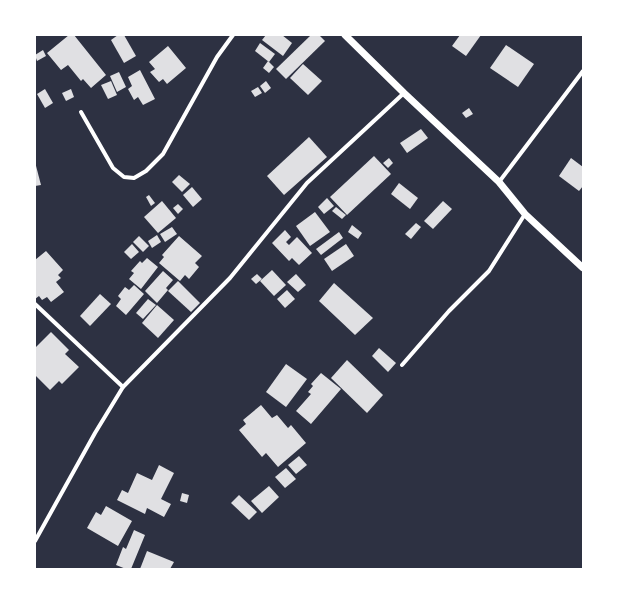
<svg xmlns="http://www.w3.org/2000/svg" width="618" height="604" font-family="Ubuntu,sans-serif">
<rect width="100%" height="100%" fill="#2d3142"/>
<g fill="#e0e0e3">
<polygon points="69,35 74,35 106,75 91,88 83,79 81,81 68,65 61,70 47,53"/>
<polygon points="118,35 124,35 136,56 124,63 111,40"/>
<polygon points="266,35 282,35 292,43 283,56 262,40"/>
<polygon points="311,35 319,35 325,41 286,79 276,69"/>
<polygon points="460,35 481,35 466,56 452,46"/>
<polygon points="260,43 275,54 269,62 255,51"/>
<polygon points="506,45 534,64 518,87 490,68"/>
<polygon points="168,46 186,68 167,84 163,79 159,82 150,72 155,69 149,62"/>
<polygon points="43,50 46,56 37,61 35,55"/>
<polygon points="268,61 274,67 269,73 263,68"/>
<polygon points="303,64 322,81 308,95 290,78"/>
<polygon points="140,70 155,99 143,105 138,97 134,100 128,89 132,86 128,77"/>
<polygon points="119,72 126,87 117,92 110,76"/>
<polygon points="111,81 117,95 108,99 101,85"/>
<polygon points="266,81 271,88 265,93 260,86"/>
<polygon points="258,87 262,93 255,97 251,91"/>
<polygon points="45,89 53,103 45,108 37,94"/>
<polygon points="71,89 74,97 66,101 62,93"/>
<polygon points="469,108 473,114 466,118 462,113"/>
<polygon points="421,129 428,138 407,153 400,143"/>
<polygon points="309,137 327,157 284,195 267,176"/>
<polygon points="374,156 391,174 347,215 330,197"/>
<polygon points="389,158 393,163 388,168 383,163"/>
<polygon points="571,158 583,167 583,186 579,191 559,176"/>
<polygon points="35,162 41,185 35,186"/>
<polygon points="179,175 190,184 182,192 172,182"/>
<polygon points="399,183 418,198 410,209 391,194"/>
<polygon points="192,187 202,199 193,207 183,195"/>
<polygon points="149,195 155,203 151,206 146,197"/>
<polygon points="327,198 334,206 324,214 318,207"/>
<polygon points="162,201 176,218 158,233 144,217"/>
<polygon points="443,201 452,209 433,229 424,221"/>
<polygon points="178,204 183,209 178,214 173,208"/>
<polygon points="336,207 346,215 342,219 332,211"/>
<polygon points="315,212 330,232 310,246 296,226"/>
<polygon points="416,223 421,227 411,239 405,234"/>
<polygon points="352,225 362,233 358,239 348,232"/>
<polygon points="172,227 177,234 165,242 160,234"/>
<polygon points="285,230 291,237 286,242 289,245 297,237 312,253 299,265 292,258 289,261 272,243"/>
<polygon points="339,232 343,238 321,255 316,249"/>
<polygon points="157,235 161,242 152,248 148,241"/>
<polygon points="139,236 149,246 143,252 133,242"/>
<polygon points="179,236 202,256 195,263 199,267 189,279 185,275 180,281 159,263 164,257 162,255"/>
<polygon points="132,244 139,252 131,259 124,252"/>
<polygon points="346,244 354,256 332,271 324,259"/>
<polygon points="46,251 63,270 58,275 61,278 56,282 64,292 51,302 47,297 42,300 39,296 35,299 35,260"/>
<polygon points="147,258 158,267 141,289 129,279 134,273 131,271 140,261 142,263"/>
<polygon points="272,270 286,285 274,296 260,281"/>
<polygon points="163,271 173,280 166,288 168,290 157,303 145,291"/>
<polygon points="257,274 262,279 256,284 251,279"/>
<polygon points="296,274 306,285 298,292 287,282"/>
<polygon points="178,281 200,303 191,312 168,291"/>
<polygon points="334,283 373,318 355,335 319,301"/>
<polygon points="134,285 144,294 126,315 116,306 121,299 118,296 125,287 129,290"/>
<polygon points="287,290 295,299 285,308 277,299"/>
<polygon points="100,294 111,304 90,326 80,316"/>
<polygon points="148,299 156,305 143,319 136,313"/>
<polygon points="157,305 174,320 158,338 142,323"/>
<polygon points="51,332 69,350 65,354 79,367 62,384 59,381 50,390 35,375 35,348"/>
<polygon points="379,348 396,363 388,372 372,356"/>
<polygon points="347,360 383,395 367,413 331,378"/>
<polygon points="286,364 307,379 286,407 266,392"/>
<polygon points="321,373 341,389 311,424 296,411 311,394 308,392 313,386 311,384"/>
<polygon points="261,405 272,418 277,415 288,428 291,425 306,443 278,467 266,453 262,457 239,430 246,424 243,420"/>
<polygon points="299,456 307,465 296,474 288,465"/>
<polygon points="159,465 174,473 161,499 171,504 164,517 147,508 145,514 117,500 122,490 128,493 137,473 152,480"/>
<polygon points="286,468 296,479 285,488 275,477"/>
<polygon points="269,486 279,497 262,513 251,501"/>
<polygon points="182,493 189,495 187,503 180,501"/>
<polygon points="239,495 257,512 249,520 231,503"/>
<polygon points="106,506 132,521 118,546 87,528 96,512 101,515"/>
<polygon points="134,530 145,535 131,569 126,569 116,565 123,547 126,549"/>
<polygon points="147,551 174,562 170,569 140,569"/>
</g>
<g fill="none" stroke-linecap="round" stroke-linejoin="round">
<g stroke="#fff" stroke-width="4">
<polyline points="81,112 113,168 124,177 134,178 146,171 163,154 217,57 233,35"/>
<polyline points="499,182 583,71"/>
<polyline points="35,304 123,387"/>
<polyline points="402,365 449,311 489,271 525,214"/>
<polyline points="35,541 95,433 123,387 230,278 307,183 404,93"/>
</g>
<polyline stroke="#fff" stroke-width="7" points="345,35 404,93 499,182 525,214 583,268"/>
</g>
<rect width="618" height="604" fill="none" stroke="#ffffff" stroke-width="72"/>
</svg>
